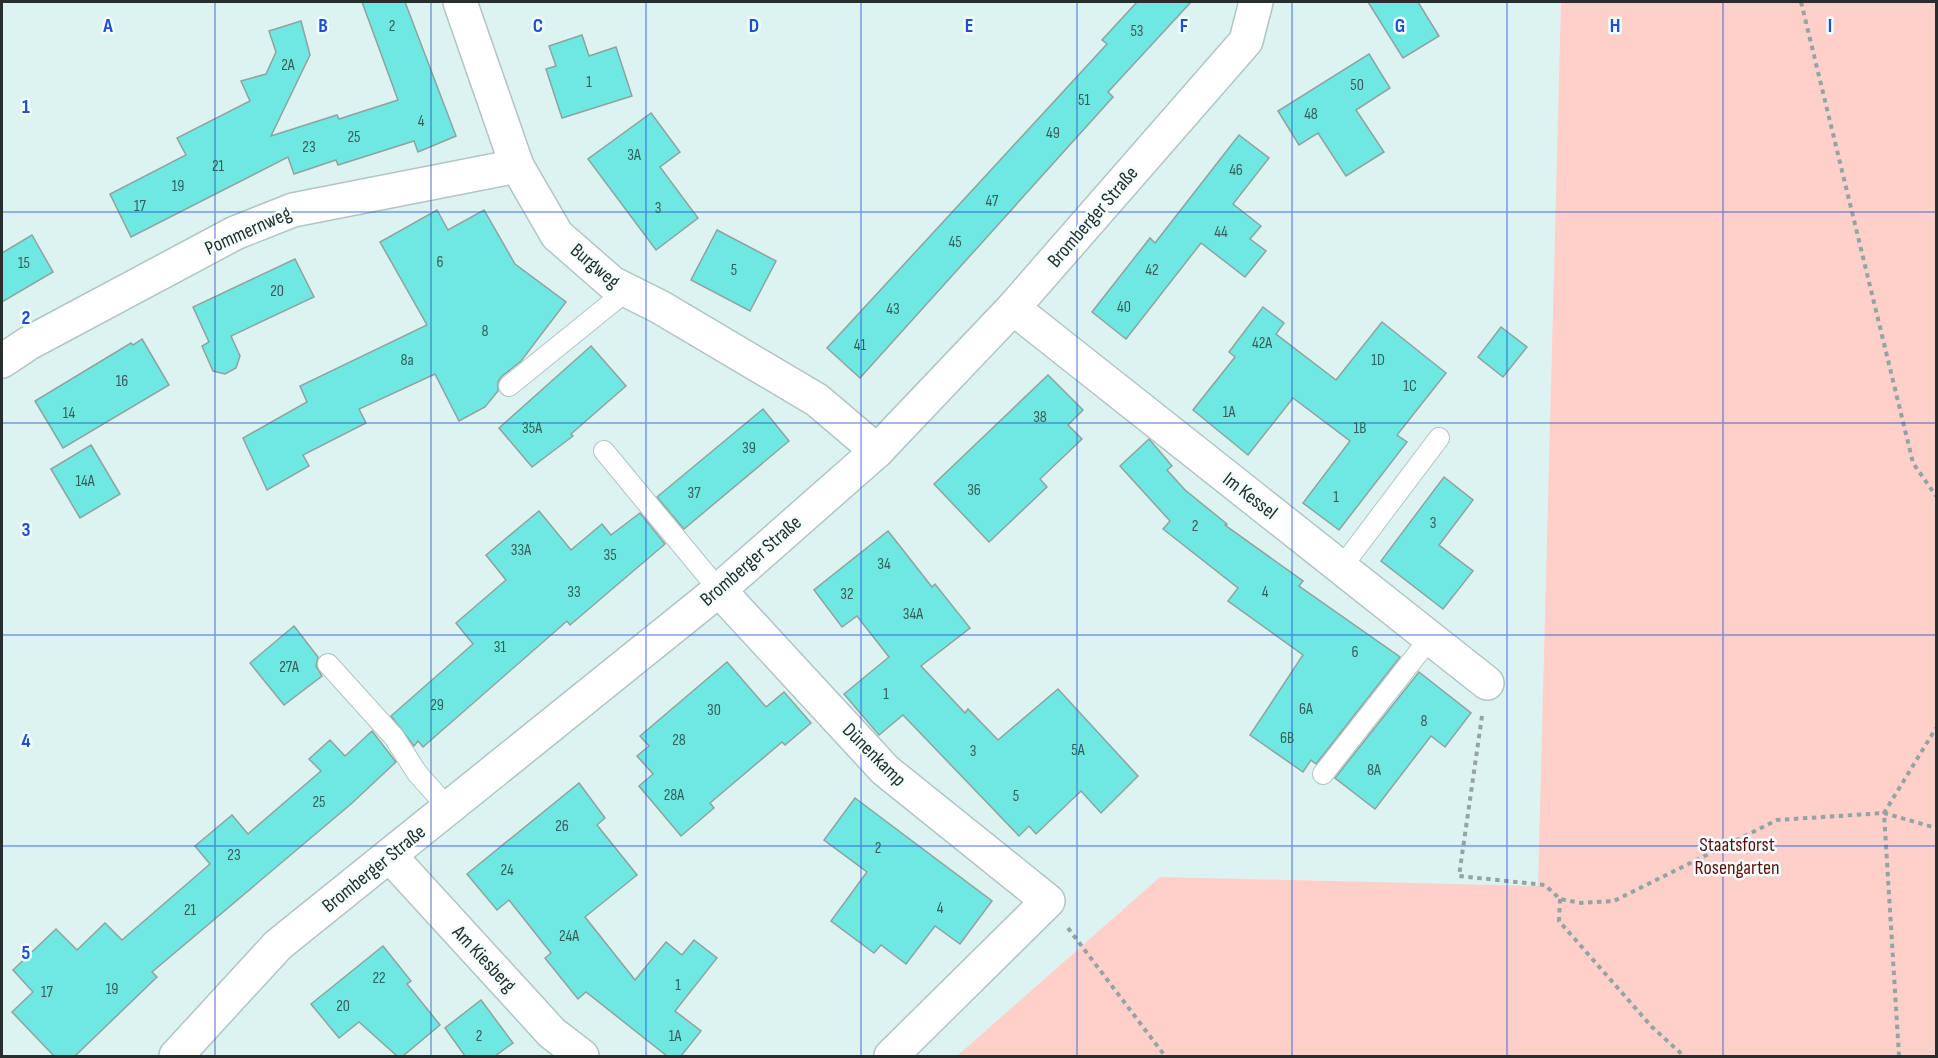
<svg xmlns="http://www.w3.org/2000/svg" width="1938" height="1058" font-family="'Sofia Sans Condensed',sans-serif">
<rect width="100%" height="100%" fill="#ddf3f1"/>
<polygon fill="#fed0c9" points="1561,2 1936,2 1936,1056 957,1056 1160,877 1538,886"/>
<g fill="#6fe8e2" stroke="#8ea3a1" stroke-width="1.5">
<polygon points="362,2 405,2 456,136 418,152 414,141 338,165 336,160 294,174 288,157 131,237 110,194 186,155 177,138 250,101 241,81 266,74 276,52 269,31 301,21 310,55 271,136 337,115 339,119 398,100"/>
<polygon points="1137,2 1191,2 1108,92 1113,97 860,378 827,348 1107,44 1102,40"/>
<polygon points="1368,2 1418,2 1439,36 1403,58"/>
<polygon points="582,35 589,56 616,47 632,96 562,118 546,69 556,66 549,46"/>
<polygon points="1369,54 1390,88 1356,110 1384,152 1346,176 1318,133 1299,145 1278,111"/>
<polygon points="651,113 680,152 660,167 698,218 656,250 588,159"/>
<polygon points="1239,135 1269,158 1233,204 1261,226 1250,239 1266,251 1245,277 1201,243 1126,339 1092,312 1150,238 1155,243"/>
<polygon points="437,210 448,230 484,210 515,264 566,302 521,361 501,377 498,382 498,391 485,407 459,421 435,374 359,409 366,423 303,455 309,466 267,490 243,438 307,402 300,386 427,325 380,242"/>
<polygon points="717,230 776,261 750,311 691,280"/>
<polygon points="32,235 53,272 2,302 2,253"/>
<polygon points="295,259 314,297 231,336 240,356 236,368 225,374 213,371 202,346 209,342 193,307"/>
<polygon points="1263,307 1284,323 1276,334 1336,380 1382,322 1446,373 1397,435 1407,442 1339,530 1303,503 1350,441 1293,398 1248,455 1193,410 1235,357 1229,352"/>
<polygon points="1501,327 1527,347 1503,377 1478,357"/>
<polygon points="142,339 169,385 63,448 35,401 131,343 133,345"/>
<polygon points="591,346 626,386 571,434 573,436 532,467 499,428"/>
<polygon points="1048,375 1083,410 1068,425 1082,439 1040,479 1047,487 989,542 934,484"/>
<polygon points="763,409 789,441 684,529 657,497"/>
<polygon points="1149,439 1172,466 1167,470 1185,490 1227,524 1225,525 1303,581 1299,586 1400,657 1316,764 1311,760 1303,772 1250,735 1303,655 1228,601 1238,588 1163,529 1170,521 1120,466"/>
<polygon points="91,445 120,494 80,518 51,469"/>
<polygon points="1444,477 1473,500 1439,545 1473,571 1443,609 1381,561"/>
<polygon points="539,511 571,550 602,524 611,535 640,513 665,544 570,625 567,621 423,747 418,741 414,746 391,716 473,644 456,623 506,580 486,555"/>
<polygon points="888,531 932,587 935,584 970,628 921,666 965,713 968,709 998,740 1058,689 1138,776 1101,813 1081,791 1036,834 1029,826 1019,836 903,715 879,735 844,694 889,657 857,616 842,627 814,590"/>
<polygon points="294,626 318,657 316,666 322,676 284,705 250,663"/>
<polygon points="727,662 766,707 784,692 811,723 785,745 782,742 710,803 714,808 681,836 639,786 653,774 637,756 649,746 640,736"/>
<polygon points="1419,672 1471,713 1445,747 1431,736 1375,809 1335,778"/>
<polygon points="372,731 396,762 351,804 152,972 157,977 75,1056 54,1056 12,1012 33,992 13,970 56,929 77,950 105,923 122,940 210,864 195,846 232,815 248,834 321,771 309,759 330,740 345,756"/>
<polygon points="579,783 605,818 597,825 637,875 585,917 635,980 666,942 682,955 694,940 717,958 675,1011 701,1031 681,1056 667,1056 586,992 578,999 545,958 551,953 509,900 497,910 467,874"/>
<polygon points="855,798 992,901 960,944 935,926 906,964 881,945 874,953 831,921 867,872 824,840"/>
<polygon points="383,946 411,981 407,984 440,1025 403,1056 397,1056 359,1022 339,1038 311,1004"/>
<polygon points="481,1000 513,1043 495,1056 465,1056 445,1028"/>
</g>
<g fill="none" stroke-linecap="round" stroke-linejoin="round">
<defs>
<g id="lane">
<polyline points="509,386 625,292"/>
<polyline points="604,451 719,590"/>
<polyline points="1341,568 1439,438"/>
<polyline points="328,664 394,737 417,773 449,809"/>
<polyline points="1323,774 1430,638"/>
</g>
<g id="street">
<polyline points="460,2 517,166 557,235 612,283 660,307 817,400 877,451"/>
<polyline points="1013,308 1487,683"/>
<polyline points="2,361 29,343 235,233 293,210 517,166"/>
<polyline points="719,590 885,770 1048,901 891,1056"/>
<polyline points="390,856 552,1033 582,1056"/>
<polyline points="176,1056 278,945 719,590 877,451 1013,308 1246,41 1256,2"/>
</g>
</defs>
<use href="#lane" stroke="#b0c5c4" stroke-width="22"/>
<use href="#street" stroke="#b0c5c4" stroke-width="36"/>
<g stroke="#93a4a3" stroke-width="4" stroke-dasharray="4.5 4.5" stroke-linecap="butt">
<polyline points="1801,2 1913,463 1936,496"/>
<polyline points="1482,716 1459,876 1545,885 1560,899 1581,903 1614,901 1777,820 1884,813 1936,828"/>
<polyline points="1560,899 1559,921 1652,1027 1684,1056"/>
<polyline points="1068,928 1165,1056"/>
<polyline points="1899,1056 1884,813 1936,728"/>
</g>
<use href="#lane" stroke="#fff" stroke-width="20"/>
<use href="#street" stroke="#fff" stroke-width="33"/>
</g>
<path fill="none" stroke="#1d4ed8" stroke-width="1.5" stroke-opacity="0.55" d="M215,2V1056M431,2V1056M646,2V1056M861,2V1056M1077,2V1056M1292,2V1056M1507,2V1056M1723,2V1056M2,212H1936M2,423H1936M2,635H1936M2,846H1936"/>
<g text-anchor="middle" dominant-baseline="central" stroke-width="5" stroke-linejoin="round" paint-order="stroke">
<g font-size="16" fill="#385d5b">
<text x="392" y="26">2</text>
<text x="1137" y="31">53</text>
<text x="288" y="65">2A</text>
<text x="589" y="82">1</text>
<text x="1357" y="85">50</text>
<text x="1084" y="100">51</text>
<text x="1311" y="114">48</text>
<text x="421" y="121">4</text>
<text x="1053" y="133">49</text>
<text x="354" y="137">25</text>
<text x="309" y="147">23</text>
<text x="634" y="155">3A</text>
<text x="218" y="166">21</text>
<text x="1236" y="170">46</text>
<text x="178" y="186">19</text>
<text x="992" y="201">47</text>
<text x="140" y="206">17</text>
<text x="658" y="208">3</text>
<text x="1221" y="232">44</text>
<text x="955" y="242">45</text>
<text x="440" y="262">6</text>
<text x="24" y="263">15</text>
<text x="734" y="270">5</text>
<text x="1152" y="270">42</text>
<text x="277" y="291">20</text>
<text x="1124" y="307">40</text>
<text x="893" y="309">43</text>
<text x="485" y="331">8</text>
<text x="1262" y="343">42A</text>
<text x="860" y="345">41</text>
<text x="407" y="360">8a</text>
<text x="1378" y="360">1D</text>
<text x="122" y="381">16</text>
<text x="1410" y="386">1C</text>
<text x="1229" y="412">1A</text>
<text x="69" y="413">14</text>
<text x="1040" y="417">38</text>
<text x="532" y="428">35A</text>
<text x="1360" y="428">1B</text>
<text x="749" y="448">39</text>
<text x="85" y="481">14A</text>
<text x="974" y="490">36</text>
<text x="694" y="493">37</text>
<text x="1336" y="497">1</text>
<text x="1433" y="523">3</text>
<text x="1195" y="526">2</text>
<text x="521" y="550">33A</text>
<text x="610" y="555">35</text>
<text x="884" y="564">34</text>
<text x="574" y="592">33</text>
<text x="1265" y="592">4</text>
<text x="847" y="594">32</text>
<text x="913" y="614">34A</text>
<text x="500" y="647">31</text>
<text x="1355" y="652">6</text>
<text x="289" y="667">27A</text>
<text x="886" y="694">1</text>
<text x="437" y="705">29</text>
<text x="1306" y="709">6A</text>
<text x="714" y="710">30</text>
<text x="1424" y="721">8</text>
<text x="1287" y="738">6B</text>
<text x="679" y="740">28</text>
<text x="1078" y="750">5A</text>
<text x="973" y="751">3</text>
<text x="1374" y="770">8A</text>
<text x="674" y="795">28A</text>
<text x="1016" y="796">5</text>
<text x="319" y="802">25</text>
<text x="562" y="826">26</text>
<text x="878" y="848">2</text>
<text x="234" y="855">23</text>
<text x="507" y="870">24</text>
<text x="940" y="908">4</text>
<text x="190" y="910">21</text>
<text x="569" y="936">24A</text>
<text x="379" y="978">22</text>
<text x="678" y="985">1</text>
<text x="112" y="989">19</text>
<text x="47" y="992">17</text>
<text x="343" y="1006">20</text>
<text x="479" y="1036">2</text>
<text x="675" y="1036">1A</text>
</g>
<g font-size="20" fill="#262f2e" stroke="#f1fefd">
<text transform="translate(1093 217) rotate(-49)">Bromberger Straße</text>
<text transform="translate(248 231) rotate(-24)">Pommernweg</text>
<text transform="translate(595 266) rotate(40)">Burgweg</text>
<text transform="translate(1250 496) rotate(38)">Im Kessel</text>
<text transform="translate(751 561) rotate(-41)">Bromberger Straße</text>
<text transform="translate(874 755) rotate(45)">Dünenkamp</text>
<text transform="translate(374 869) rotate(-39)">Bromberger Straße</text>
<text transform="translate(484 959) rotate(47)">Am Kiesberg</text>
</g>
<g font-size="20" fill="#5d0f0b" stroke="#f1fefd">
<text x="1737" y="845">Staatsforst<tspan x="1737" dy="23">Rosengarten</tspan></text>
</g>
</g>
<g font-size="20" text-anchor="middle" font-weight="bold" fill="#1d4ed8" stroke="#f1fefd" stroke-width="5" stroke-linejoin="round" paint-order="stroke">
<text x="108" y="32">A</text>
<text x="323" y="32">B</text>
<text x="538" y="32">C</text>
<text x="754" y="32">D</text>
<text x="969" y="32">E</text>
<text x="1184" y="32">F</text>
<text x="1400" y="32">G</text>
<text x="1615" y="32">H</text>
<text x="1830" y="32">I</text>
<text x="26" y="113">1</text>
<text x="26" y="324">2</text>
<text x="26" y="536">3</text>
<text x="26" y="747">4</text>
<text x="26" y="959">5</text>
</g>
<rect width="1938" height="1058" fill="none" stroke="#262f2e" stroke-width="6"/>
</svg>
